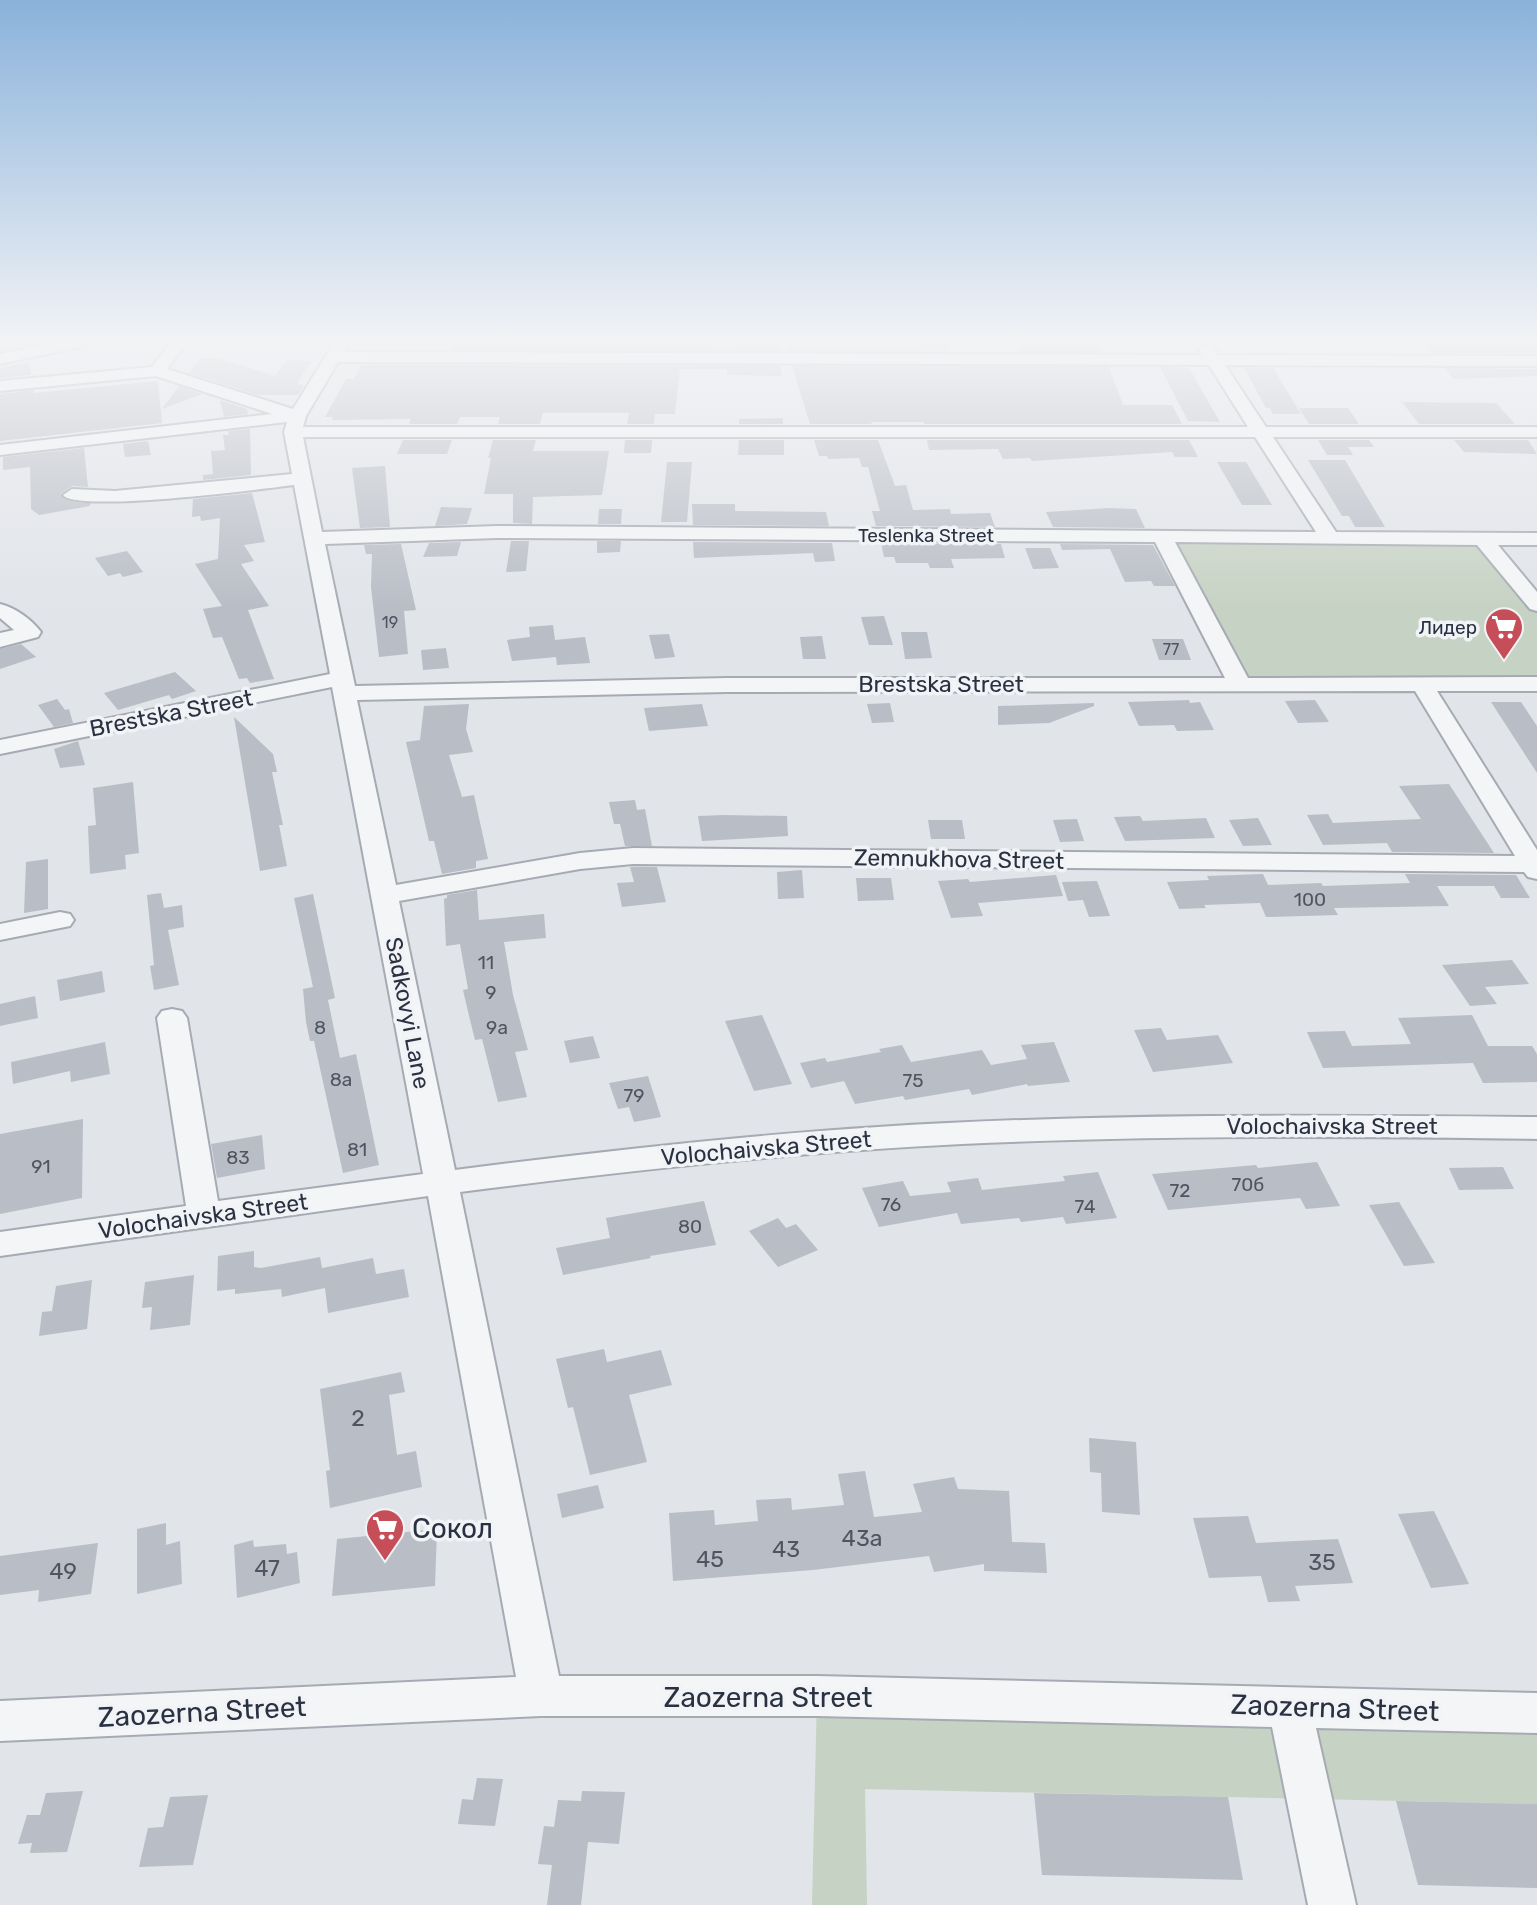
<svg xmlns="http://www.w3.org/2000/svg" width="1537" height="1905" font-family="Rubik,sans-serif">
<rect width="100%" height="100%" fill="#e1e4e9"/>
<g fill="#c6d2c3">
<polygon points="1167,539 1480,540 1537,611 1537,682 1243,682"/>
<polygon points="817,1696 1537,1713 1537,1804 865,1789 867,1905 812,1905"/>
</g>
<g fill="#b9bdc5">
<polygon points="490,341 671,345 714,345 714,341 780,341 781,351 451,350 454,343"/>
<polygon points="784,341 948,341 950,351 787,351"/>
<polygon points="1021,341 1098,341 1102,352 1020,352 1018,347 1023,347"/>
<polygon points="1468,341 1531,341 1537,347 1537,353 1433,353 1426,345 1471,345"/>
<polygon points="200,358 217,358 275,376 286,360 312,361 297,383 304,386 298,395 257,395 189,373"/>
<polygon points="29,362 31,375 0,378 0,368"/>
<polygon points="361,365 781,366 781,376 727,375 727,369 680,369 675,414 655,414 654,424 627,424 629,413 543,413 540,424 498,424 500,417 460,417 457,424 409,424 411,419 332,420 333,417 325,417 346,379 354,379"/>
<polygon points="792,366 1109,367 1123,405 1172,405 1182,424 924,424 924,422 871,422 872,424 810,424"/>
<polygon points="1160,367 1189,368 1220,422 1188,421"/>
<polygon points="1244,368 1273,368 1301,414 1273,414 1270,408 1266,408"/>
<polygon points="1445,368 1537,369 1537,376 1454,379"/>
<polygon points="158,381 162,423 0,441 0,394 34,390 34,393"/>
<polygon points="179,386 202,394 162,409"/>
<polygon points="220,400 247,409 248,414 224,417"/>
<polygon points="1402,402 1496,403 1515,424 1419,424"/>
<polygon points="1299,408 1348,408 1359,424 1309,424"/>
<polygon points="783,418 783,424 739,424 739,419"/>
<polygon points="250,429 251,475 203,480 203,475 213,474 211,451 225,450 223,435 229,435 228,431"/>
<polygon points="403,440 452,440 447,454 397,454"/>
<polygon points="493,440 536,440 533,451 609,451 602,495 533,497 532,524 513,523 513,494 484,494 491,458 488,458"/>
<polygon points="625,440 652,440 651,453 624,453"/>
<polygon points="739,440 784,440 784,455 738,455"/>
<polygon points="814,440 878,440 895,486 906,485 913,510 950,509 951,514 990,513 995,527 876,526 872,511 880,511 868,467 862,467 859,458 828,459 827,456 819,456"/>
<polygon points="927,440 1189,440 1198,457 1175,457 1172,452 1032,461 1030,458 1003,459 998,449 929,450"/>
<polygon points="1318,440 1369,440 1374,447 1348,447 1353,455 1327,455"/>
<polygon points="1454,440 1528,440 1537,454 1464,452"/>
<polygon points="148,441 151,455 125,457 123,444"/>
<polygon points="84,448 88,487 72,486 60,494 75,502 90,503 90,506 39,515 31,509 30,467 3,470 3,457"/>
<polygon points="1308,460 1345,460 1385,527 1355,527 1349,516 1342,516"/>
<polygon points="667,462 692,462 687,522 661,522"/>
<polygon points="1217,462 1246,462 1272,505 1242,505"/>
<polygon points="385,466 390,527 360,528 352,468"/>
<polygon points="252,493 265,542 244,545 254,561 241,564 269,606 248,610 274,679 250,683 247,678 239,679 222,637 213,638 203,609 222,606 195,564 218,559 220,518 201,521 200,516 192,517 193,499"/>
<polygon points="692,504 735,504 735,511 826,512 829,526 693,525"/>
<polygon points="441,507 472,508 467,524 435,526"/>
<polygon points="1109,508 1136,509 1145,528 1053,527 1046,512"/>
<polygon points="599,509 622,509 621,524 598,524"/>
<polygon points="511,541 529,541 526,571 506,572"/>
<polygon points="597,541 621,541 620,552 597,553"/>
<polygon points="461,542 457,556 423,557 429,543"/>
<polygon points="693,542 832,543 835,561 815,562 813,553 694,558"/>
<polygon points="881,543 1001,544 1005,558 951,559 954,568 930,568 928,563 896,563 894,557 884,557"/>
<polygon points="401,544 416,610 404,611 408,654 379,657 371,587 372,554 366,554 364,545"/>
<polygon points="1060,544 1153,545 1175,586 1154,586 1151,581 1125,582 1110,549 1062,550"/>
<polygon points="1025,548 1050,548 1059,568 1033,569"/>
<polygon points="127,551 143,572 123,577 120,573 108,576 95,558"/>
<polygon points="884,616 893,645 869,645 861,617"/>
<polygon points="553,625 555,640 585,637 590,663 557,665 556,657 512,661 507,640 530,637 529,627"/>
<polygon points="901,632 927,632 932,658 905,659"/>
<polygon points="669,634 675,657 655,659 649,635"/>
<polygon points="822,636 826,659 803,659 800,637"/>
<polygon points="1152,639 1183,639 1191,660 1159,660"/>
<polygon points="21,644 36,657 0,669 0,649"/>
<polygon points="446,648 449,668 423,670 421,650"/>
<polygon points="175,672 196,691 172,699 169,695 118,710 104,693"/>
<polygon points="57,699 65,710 69,709 73,723 54,727 38,705"/>
<polygon points="1189,700 1190,703 1200,702 1214,730 1177,731 1174,725 1139,726 1128,702"/>
<polygon points="1315,700 1329,722 1298,723 1285,701"/>
<polygon points="1491,702 1521,702 1537,726 1537,773"/>
<polygon points="890,703 894,722 872,723 867,704"/>
<polygon points="1094,703 1094,706 1049,723 998,725 998,706"/>
<polygon points="469,704 466,729 473,752 449,755 462,797 474,795 488,859 476,861 476,868 442,874 434,841 429,841 406,742 420,740 424,706"/>
<polygon points="702,704 708,726 649,731 644,708"/>
<polygon points="234,717 273,754 277,772 272,772 283,825 279,825 287,866 260,871"/>
<polygon points="78,741 85,765 60,768 54,749"/>
<polygon points="133,782 139,853 125,855 126,869 90,874 88,826 96,825 93,788"/>
<polygon points="1449,784 1494,853 1392,852 1387,843 1323,845 1307,815 1328,814 1333,823 1421,819 1399,786"/>
<polygon points="635,800 637,810 645,809 652,846 625,846 620,824 614,824 609,802"/>
<polygon points="724,815 787,816 788,836 702,841 698,816"/>
<polygon points="1140,816 1143,821 1206,818 1215,838 1125,841 1114,817"/>
<polygon points="1258,818 1272,845 1243,846 1229,820"/>
<polygon points="1077,819 1084,841 1060,842 1053,820"/>
<polygon points="928,820 962,820 965,839 931,839"/>
<polygon points="48,859 48,909 24,913 26,862"/>
<polygon points="630,867 657,867 666,902 622,907 617,883 634,882"/>
<polygon points="802,870 804,898 778,899 777,872"/>
<polygon points="1263,874 1268,885 1321,883 1323,886 1410,883 1405,874 1516,875 1530,898 1501,898 1494,886 1437,886 1449,906 1334,908 1338,915 1266,917 1260,903 1204,905 1206,908 1179,909 1167,882 1209,880 1207,876"/>
<polygon points="1056,875 1063,896 978,903 983,916 951,918 938,881 968,879 970,882"/>
<polygon points="856,878 891,878 894,900 858,901"/>
<polygon points="1097,881 1110,916 1089,917 1083,900 1068,901 1062,882"/>
<polygon points="477,890 479,920 544,914 546,938 504,942 513,995 528,1050 515,1052 527,1097 498,1102 482,1039 475,1040 470,1020 463,990 468,989 460,944 446,946 444,899 447,898 447,895"/>
<polygon points="161,893 164,908 182,905 184,927 168,930 179,985 154,990 150,966 154,965 147,895"/>
<polygon points="313,894 335,998 328,1000 340,1058 356,1054 379,1165 343,1173 314,1041 310,1041 306,1022 303,989 313,987 294,898"/>
<polygon points="1512,960 1529,984 1485,987 1497,1004 1470,1006 1442,965"/>
<polygon points="102,971 105,992 60,1001 57,980"/>
<polygon points="35,996 38,1018 0,1026 0,1004"/>
<polygon points="762,1015 792,1084 754,1091 725,1021"/>
<polygon points="1472,1015 1488,1046 1532,1046 1537,1054 1537,1082 1483,1083 1473,1063 1323,1068 1307,1032 1345,1031 1352,1046 1411,1044 1398,1018"/>
<polygon points="1161,1028 1167,1040 1218,1035 1233,1063 1153,1072 1134,1030"/>
<polygon points="593,1036 600,1058 570,1063 564,1041"/>
<polygon points="105,1042 110,1074 71,1082 70,1071 13,1084 11,1062"/>
<polygon points="1054,1042 1070,1082 1028,1086 1027,1084 972,1095 969,1089 905,1100 903,1096 855,1104 844,1081 811,1088 800,1063 825,1058 827,1062 881,1052 879,1049 902,1045 911,1062 982,1050 991,1065 1027,1059 1021,1045"/>
<polygon points="648,1076 661,1117 634,1122 629,1107 618,1109 609,1083"/>
<polygon points="83,1119 82,1198 0,1214 0,1134"/>
<polygon points="262,1135 265,1169 217,1178 211,1144"/>
<polygon points="1317,1162 1340,1206 1306,1209 1300,1198 1168,1210 1152,1174 1256,1165 1258,1168"/>
<polygon points="1503,1167 1514,1189 1459,1190 1449,1168"/>
<polygon points="1098,1172 1117,1218 1066,1224 1063,1217 1021,1222 1019,1218 961,1224 957,1213 879,1227 862,1188 903,1181 910,1196 951,1192 947,1182 978,1178 982,1190 1065,1181 1063,1176"/>
<polygon points="704,1201 716,1245 650,1256 651,1258 563,1275 556,1248 610,1238 606,1218"/>
<polygon points="1399,1202 1435,1263 1404,1266 1369,1205"/>
<polygon points="778,1218 786,1228 796,1224 818,1250 778,1267 749,1231"/>
<polygon points="254,1251 254,1267 261,1268 320,1257 322,1268 373,1258 376,1274 404,1269 409,1297 328,1313 325,1288 282,1297 281,1289 235,1294 235,1289 217,1291 218,1256"/>
<polygon points="194,1275 190,1325 150,1330 152,1307 142,1308 145,1282"/>
<polygon points="92,1280 87,1329 39,1336 42,1312 52,1311 56,1286"/>
<polygon points="604,1349 607,1362 661,1350 672,1385 629,1395 647,1462 590,1475 573,1407 568,1408 556,1359"/>
<polygon points="401,1372 405,1392 389,1395 397,1455 416,1451 422,1487 330,1508 326,1471 330,1470 320,1389"/>
<polygon points="1089,1438 1136,1442 1140,1515 1102,1512 1101,1473 1090,1472"/>
<polygon points="865,1471 874,1517 922,1512 913,1484 954,1477 958,1489 1009,1491 1012,1542 1045,1543 1047,1573 984,1571 984,1564 934,1572 929,1556 813,1570 673,1581 669,1513 714,1510 715,1525 758,1521 756,1500 791,1498 792,1510 844,1505 838,1474"/>
<polygon points="598,1485 604,1508 562,1518 557,1494"/>
<polygon points="1434,1511 1469,1584 1431,1588 1398,1514"/>
<polygon points="1248,1516 1256,1543 1338,1539 1353,1583 1295,1586 1300,1601 1268,1602 1261,1576 1209,1578 1193,1518"/>
<polygon points="166,1523 166,1545 180,1541 182,1584 137,1594 137,1529"/>
<polygon points="437,1529 435,1586 332,1596 337,1539"/>
<polygon points="253,1540 254,1547 286,1544 287,1554 297,1552 300,1583 237,1598 234,1545"/>
<polygon points="98,1543 91,1594 38,1602 39,1590 0,1595 0,1556"/>
<polygon points="477,1778 503,1779 495,1826 458,1824 462,1799 473,1800"/>
<polygon points="83,1791 67,1852 30,1853 32,1843 18,1844 27,1815 40,1815 46,1793"/>
<polygon points="582,1791 625,1792 619,1844 588,1842 581,1905 547,1905 552,1865 538,1864 544,1826 554,1827 558,1800 581,1801"/>
<polygon points="1034,1793 1228,1797 1243,1880 1042,1875"/>
<polygon points="208,1795 193,1865 139,1867 148,1828 163,1827 170,1797"/>
<polygon points="1396,1801 1537,1804 1537,1888 1418,1885"/>
</g>
<g fill="none" stroke-linecap="round" stroke-linejoin="round">
<defs>
<g id="minor">
<polygon points="62,341 92,341 84,346 0,364 0,354"/>
<path d="M172,341H188L167,369L293,409L335,341H351L344,352L1202,355L1199,350L1207,345L1213,347L1218,355L1537,356V366L1225,365L1266,427H1537V437H1273L1336,532L1537,533V545H1498L1537,592V611L1530,609L1477,545L1175,542L1248,678L1537,677V691H1437L1537,850V879L1528,877L1524,872L633,864L580,869L399,901L455,1170C596,1152 736,1136 878,1127C1097,1113 1317,1115 1537,1117V1139C1345,1136 1153,1135 962,1144C794,1152 626,1171 460,1192L559,1676H817L1537,1693V1733L1316,1728L1356,1905H1308L1272,1727L817,1716H541L0,1741V1701L516,1677L428,1196L0,1256V1232L186,1206L157,1018L162,1011L172,1009L182,1011L187,1018L218,1201L423,1174L332,687L0,754V740L330,674L294,485C262,489 77,513 63,495L72,489L115,491L292,474L284,432L287,422L0,455V445L272,414L156,376L0,391V381L152,367ZM338,362L1209,365L1248,427H303L306,416ZM303,437H1255L1316,532L497,526L322,532ZM497,538L1155,542L1225,678H727L355,686L325,544ZM1415,691L1515,856L633,848L580,853L396,885L357,700L727,692Z"/>
<path d="M0,604C16,608 31,619 41,632L38,637L0,647V633L14,630L0,618Z"/>
<polygon points="60,912 70,914 74,920 70,926 0,940 0,924"/>
</g>
</defs>
<use href="#minor" stroke="#a6abb3" stroke-width="4"/>
<use href="#minor" fill="#f4f5f7" fill-rule="evenodd"/>
</g>
<linearGradient id="sky" x2="0" y2="1"><stop stop-color="#8ab2db"/><stop offset="0.56" stop-color="#f2f3f5"/><stop offset="1" stop-color="#f2f3f5" stop-opacity="0"/></linearGradient>
<rect width="1537" height="608" fill="url(#sky)"/>
<defs>
<symbol id="supermarket-pin" viewBox="-11 -11 22 30"><path d="M0 17L-7.5 6A9.5 9.5 0 1 1 7.5 6Z" fill="#c64e59" stroke="#f1f3f6"/><path d="M-6-5.5h2.5l.6 2H6L4.5 2H-2.5L-4.4-4H-6ZM-1.5 3.2a1.3 1.3 0 1 0 .1 0ZM3 3.2a1.3 1.3 0 1 0 .1 0Z" fill="#fff"/></symbol>
</defs>
<g fill-rule="evenodd">
<use href="#supermarket-pin" x="1482" y="605" width="44" height="60"/>
<use href="#supermarket-pin" x="363" y="1506" width="44" height="60"/>
</g>
<g text-anchor="middle" dominant-baseline="central" stroke-width="7" stroke-linejoin="round" paint-order="stroke">
<g font-size="16" fill="#4e5461">
<text x="390" y="622">19</text>
<text x="1171" y="649">77</text>
</g>
<g font-size="19" fill="#2a3140" stroke="#f1f3f6">
<text x="926" y="535">Teslenka Street</text>
</g>
<g font-size="19" fill="#2a3140" stroke="#f1f3f6" text-anchor="end">
<text x="1477" y="627">Лидер</text>
</g>
<g font-size="19" fill="#4e5461">
<text x="1310" y="899">100</text>
<text x="486" y="962">11</text>
<text x="491" y="992">9</text>
<text x="320" y="1027">8</text>
<text x="497" y="1027">9а</text>
<text x="341" y="1079">8а</text>
<text x="913" y="1080">75</text>
<text x="634" y="1095">79</text>
<text x="357" y="1149">81</text>
<text x="238" y="1157">83</text>
<text x="41" y="1166">91</text>
<text x="1248" y="1184">70б</text>
<text x="1180" y="1190">72</text>
<text x="891" y="1204">76</text>
<text x="1085" y="1206">74</text>
<text x="690" y="1226">80</text>
</g>
<g font-size="23" fill="#2a3140" stroke="#f1f3f6">
<text x="941" y="684">Brestska Street</text>
<text transform="translate(171 713) rotate(-11)">Brestska Street</text>
<text transform="translate(959 859) rotate(1)">Zemnukhova Street</text>
<text transform="translate(408 1013) rotate(79)">Sadkovyi Lane</text>
<text x="1332" y="1126">Volochaivska Street</text>
<text transform="translate(766 1148) rotate(-5)">Volochaivska Street</text>
<text transform="translate(203 1216) rotate(-8)">Volochaivska Street</text>
</g>
<g font-size="23" fill="#4e5461">
<text x="358" y="1418">2</text>
<text x="862" y="1538">43а</text>
<text x="786" y="1549">43</text>
<text x="710" y="1559">45</text>
<text x="1322" y="1562">35</text>
<text x="267" y="1568">47</text>
<text x="63" y="1571">49</text>
</g>
<g font-size="28" fill="#2a3140" stroke="#f1f3f6" text-anchor="start">
<text x="412" y="1528">Сокол</text>
</g>
<g font-size="28" fill="#2a3140" stroke="#f1f3f6">
<text x="768" y="1697">Zaozerna Street</text>
<text transform="translate(1335 1708) rotate(2)">Zaozerna Street</text>
<text transform="translate(202 1712) rotate(-3)">Zaozerna Street</text>
</g>
</g>
</svg>
